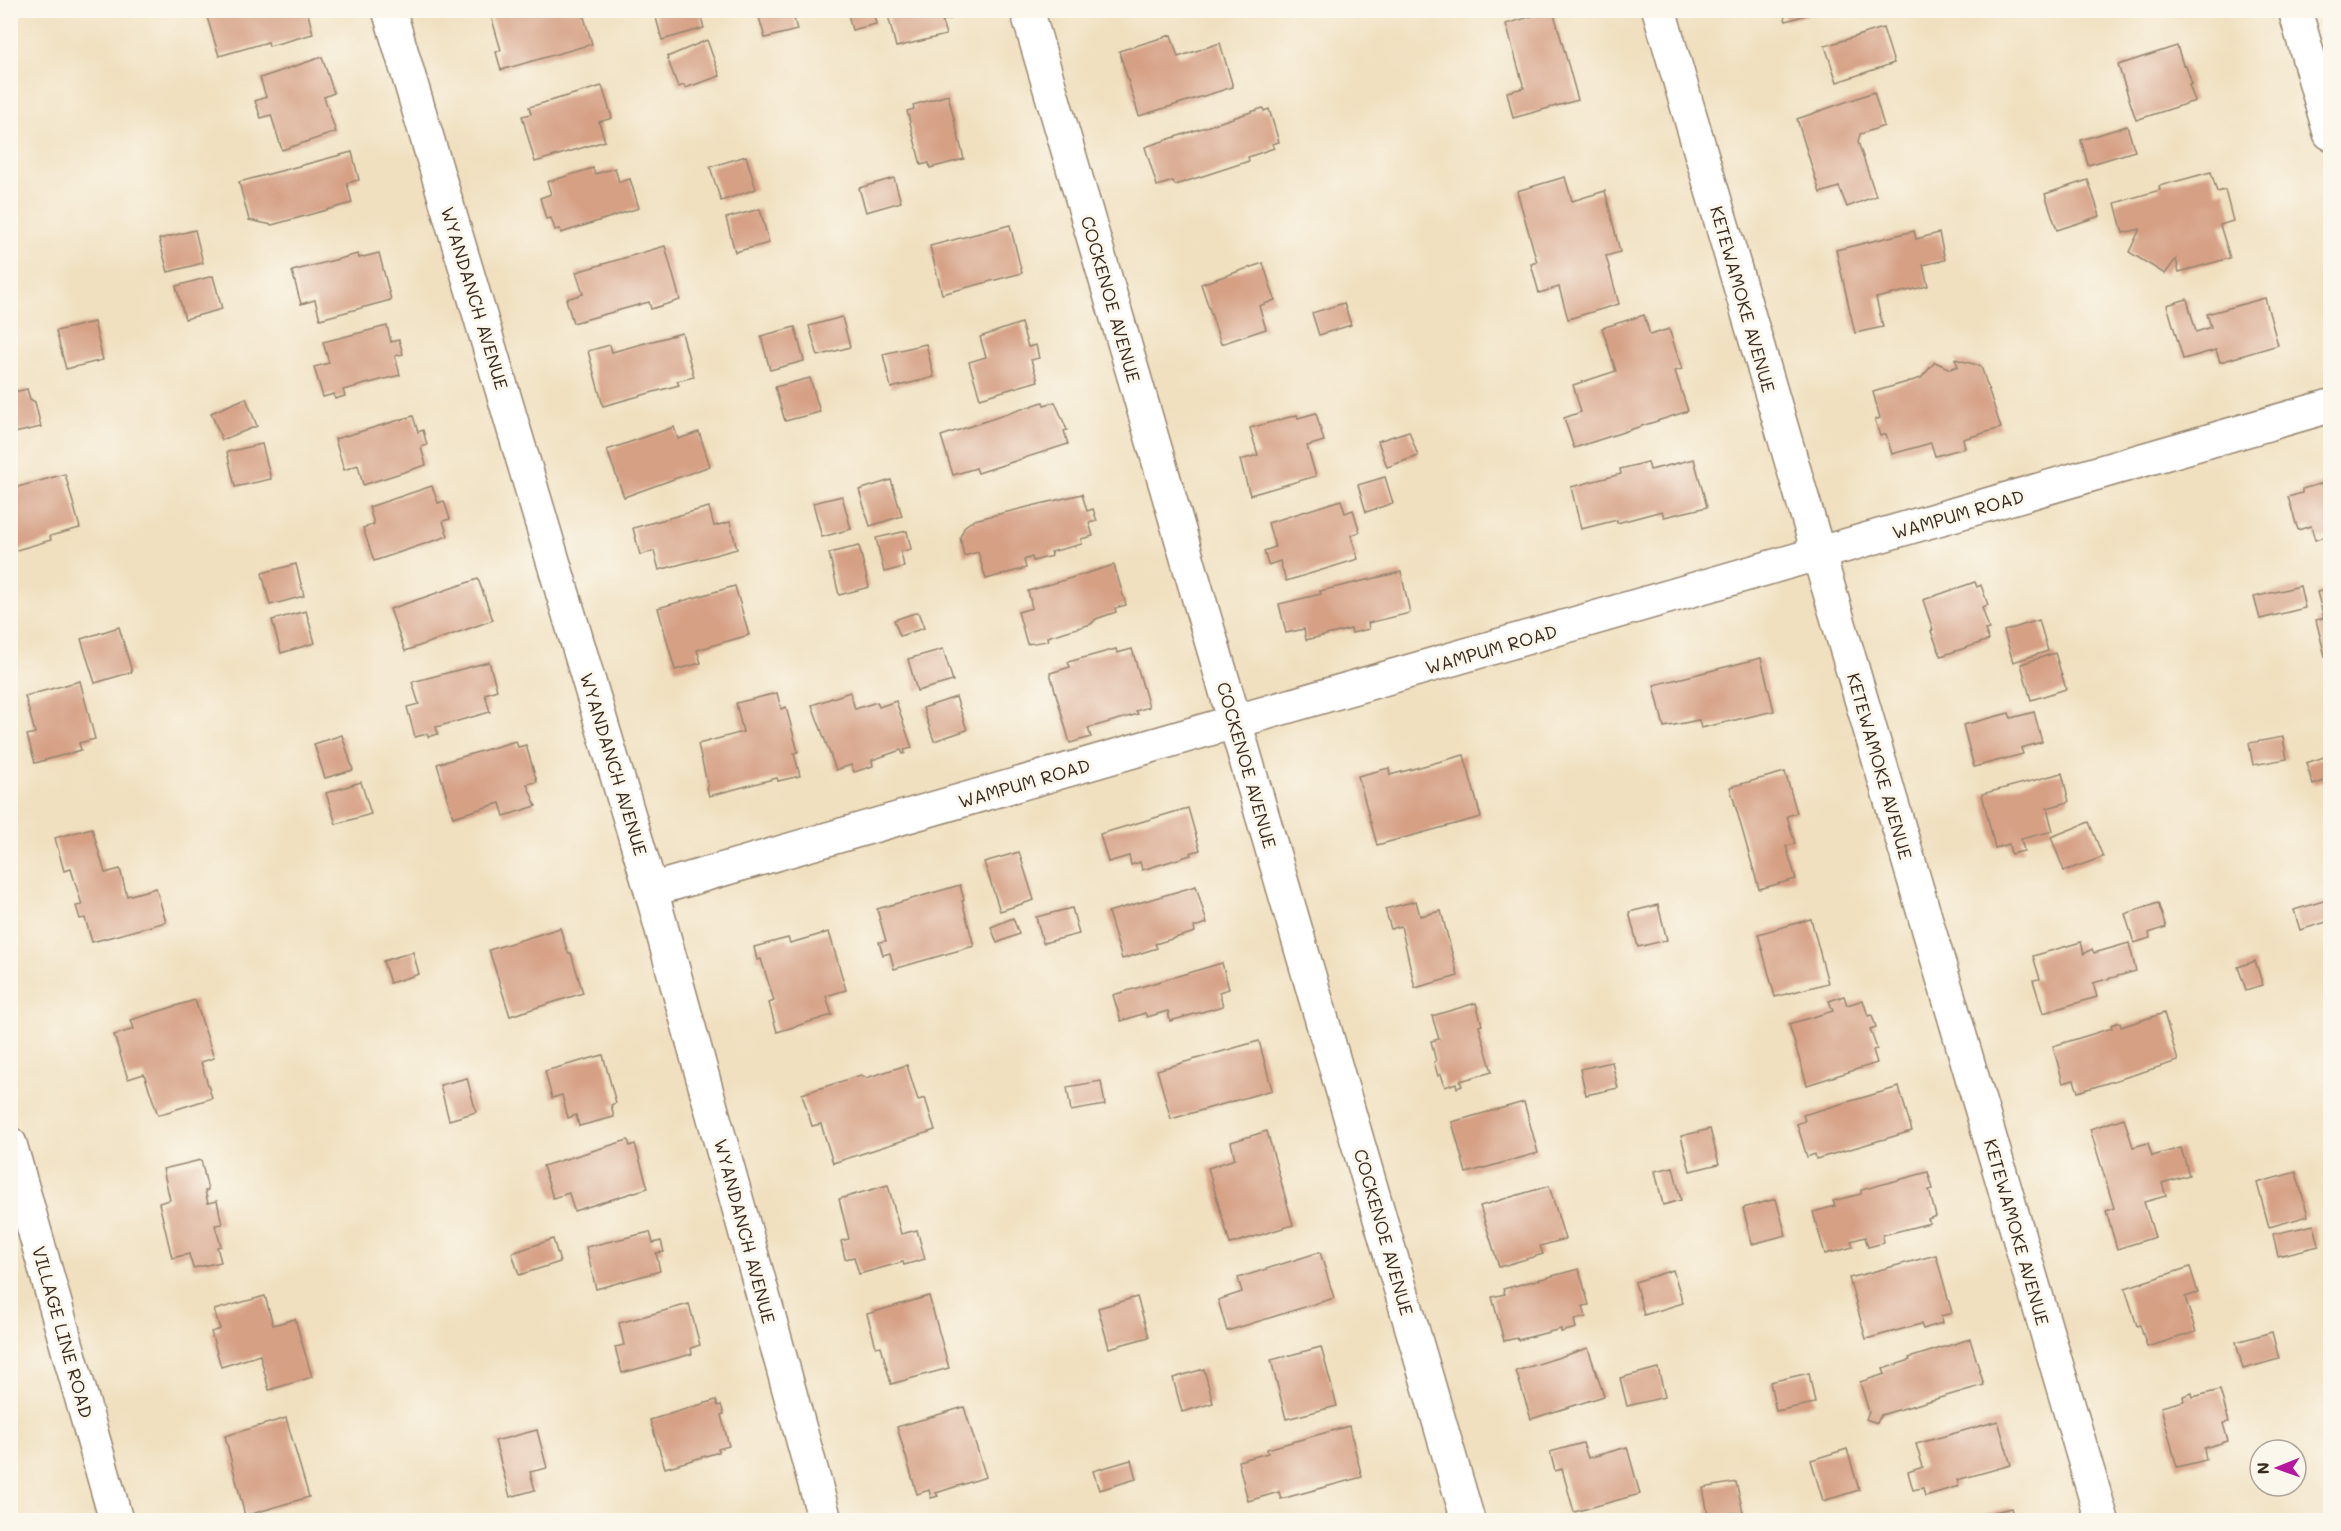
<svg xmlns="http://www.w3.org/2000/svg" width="2341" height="1531" font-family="Mali,sans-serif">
<rect width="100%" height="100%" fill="#fbf7ec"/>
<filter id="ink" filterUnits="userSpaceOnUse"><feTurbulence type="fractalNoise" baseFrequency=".0167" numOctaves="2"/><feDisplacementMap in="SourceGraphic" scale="12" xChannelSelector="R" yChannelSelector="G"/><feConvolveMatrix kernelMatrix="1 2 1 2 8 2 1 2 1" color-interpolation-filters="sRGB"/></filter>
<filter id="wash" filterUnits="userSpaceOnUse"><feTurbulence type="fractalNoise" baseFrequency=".008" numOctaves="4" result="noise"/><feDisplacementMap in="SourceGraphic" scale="24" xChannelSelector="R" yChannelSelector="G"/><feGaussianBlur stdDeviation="1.35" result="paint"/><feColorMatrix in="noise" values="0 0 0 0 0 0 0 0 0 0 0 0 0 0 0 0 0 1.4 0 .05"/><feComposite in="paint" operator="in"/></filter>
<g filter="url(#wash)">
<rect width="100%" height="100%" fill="#f0e0c0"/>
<g id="blocks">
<g fill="#d6a085">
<polygon points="219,10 307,10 313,34 269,46 268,42 219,56 206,14"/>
<polygon points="512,10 582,10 592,44 501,70 496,52 501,50 491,16"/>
<polygon points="654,10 699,10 704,28 662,40"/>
<polygon points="757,10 792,10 797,30 765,38"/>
<polygon points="847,10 949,10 951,19 942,21 946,35 896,47 887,11 874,15 876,24 852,30"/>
<polygon points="1553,10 1578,100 1513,118 1507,92 1524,88 1506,24"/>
<polygon points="1782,10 1820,10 1820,11 1786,21"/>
<polygon points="1883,28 1894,63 1837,82 1825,46"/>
<polygon points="1171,35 1178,57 1220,43 1233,87 1139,116 1119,51"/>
<polygon points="707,40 720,76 685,88 684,85 678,87 667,57"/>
<polygon points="2177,46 2183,65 2186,66 2192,84 2189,85 2195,101 2136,120 2118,65"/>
<polygon points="322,57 334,93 324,97 336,132 282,150 271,115 261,118 255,101 266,97 260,78"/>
<polygon points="602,86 612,118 599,122 605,141 535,162 522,116 531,114 529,107"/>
<polygon points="1874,92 1884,126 1860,134 1858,142 1876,196 1847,207 1839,187 1820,193 1797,119"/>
<polygon points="948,95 964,159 930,168 929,163 921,165 907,111 914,109 913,105"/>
<polygon points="1263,108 1264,111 1269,109 1279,142 1272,144 1274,148 1248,157 1249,161 1175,185 1173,181 1157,186 1145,147"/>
<polygon points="2127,126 2135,151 2088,165 2081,140"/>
<polygon points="352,152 359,180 347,183 352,203 272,225 249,220 239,182"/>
<polygon points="746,156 756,189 721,201 710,167"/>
<polygon points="593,168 595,174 615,168 619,182 630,179 639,208 561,233 560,229 555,230 551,218 546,219 540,198 551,194 547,182"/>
<polygon points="2211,172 2217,192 2225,190 2233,221 2220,225 2230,258 2179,272 2176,259 2165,274 2129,252 2140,229 2123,233 2115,203 2160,190 2159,186"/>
<polygon points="1565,177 1572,201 1605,191 1620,252 1606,256 1619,304 1568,319 1559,287 1539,293 1531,264 1537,262 1517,191"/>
<polygon points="894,178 901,202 866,212 859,188"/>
<polygon points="2088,180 2100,216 2057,230 2045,194"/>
<polygon points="760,209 769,243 735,252 726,218"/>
<polygon points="1010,225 1022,273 942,294 930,246"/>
<polygon points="195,230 203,263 168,272 159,239"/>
<polygon points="1914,231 1916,239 1939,233 1945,260 1923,265 1928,286 1876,298 1883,327 1855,333 1836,250"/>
<polygon points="665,246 680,300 651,309 649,302 573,323 566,299 583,294 576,272"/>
<polygon points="379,253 391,300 320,319 315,300 301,304 292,271 358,254 359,258"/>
<polygon points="1263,263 1275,300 1259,306 1266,329 1221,344 1201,284"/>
<polygon points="213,276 222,309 185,319 176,286"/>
<polygon points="2265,298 2278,345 2220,362 2216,350 2183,359 2167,305 2187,299 2196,332 2211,327 2207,314"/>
<polygon points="1344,303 1351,325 1319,335 1312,313"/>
<polygon points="1644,315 1650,335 1669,329 1682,369 1675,371 1688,411 1574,448 1564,418 1581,412 1573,385 1616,371 1602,328"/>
<polygon points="842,317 850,347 818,356 809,326"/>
<polygon points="94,322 103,360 66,369 56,331"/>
<polygon points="1021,323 1028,347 1036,345 1039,358 1031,360 1038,381 980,398 969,362 986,357 980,337"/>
<polygon points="387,326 391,342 399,340 403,354 395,356 400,375 343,390 345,396 335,399 334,394 323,397 314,367 329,363 323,342"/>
<polygon points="795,327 804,361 770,370 761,336"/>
<polygon points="682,333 694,377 677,381 679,385 603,406 588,351 610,345 612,352"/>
<polygon points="926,344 934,377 891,388 883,354"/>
<polygon points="1955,359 1981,366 2001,428 1963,439 1965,448 1935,456 1931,443 1892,454 1886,434 1880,436 1875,420 1880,418 1873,392 1921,378 1935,362 1950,369 1958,366"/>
<polygon points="810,378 820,412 785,421 775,387"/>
<polygon points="27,389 30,399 35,402 41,427 10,434 10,393"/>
<polygon points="246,398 257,426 222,440 211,413"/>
<polygon points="1043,402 1044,405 1055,402 1067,430 1064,431 1068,444 978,473 976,468 953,475 941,436"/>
<polygon points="1316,413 1324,441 1307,446 1316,476 1250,495 1240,460 1258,455 1250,428 1297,415 1298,418"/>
<polygon points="413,416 418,432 423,430 427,445 421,447 426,465 363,485 358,465 344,470 335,439"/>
<polygon points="674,427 678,439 699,432 710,466 624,497 607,450"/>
<polygon points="1409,431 1418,456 1387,467 1378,441"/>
<polygon points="262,444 271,479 235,487 227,452"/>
<polygon points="1694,459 1707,507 1664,517 1662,511 1617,523 1617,520 1581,529 1571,487 1621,474 1620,469 1648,462 1650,470"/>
<polygon points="65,474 80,528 50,536 51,540 10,552 10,489"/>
<polygon points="1385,477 1393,503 1366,512 1358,485"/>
<polygon points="891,480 902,516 870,526 859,490"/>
<polygon points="2330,481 2330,535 2315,540 2311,526 2298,530 2288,497 2302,493 2302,489"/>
<polygon points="432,486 438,503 444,501 450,519 443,521 448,536 374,561 363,528 374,524 369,507"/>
<polygon points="1082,494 1087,511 1093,509 1097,521 1089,523 1093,536 1081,539 1082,544 1051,552 1052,556 1033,561 1032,557 1024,560 1026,568 986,579 978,552 964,556 960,537 965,526 974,520"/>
<polygon points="842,496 851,529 822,537 813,503"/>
<polygon points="1341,500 1345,513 1353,510 1360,532 1351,535 1358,559 1286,581 1280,561 1268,565 1264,551 1275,547 1268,523"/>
<polygon points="709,507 714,526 730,522 737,549 659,570 654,551 640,555 633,528"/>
<polygon points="907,531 911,549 901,552 904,567 884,572 876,538"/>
<polygon points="859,546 869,587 839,595 829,553"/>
<polygon points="296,564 304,596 270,605 262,573"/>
<polygon points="1114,565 1126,605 1115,608 1116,612 1096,619 1091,624 1047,637 1048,641 1027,644 1018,612 1032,608 1028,591"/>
<polygon points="1401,572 1410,613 1368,623 1369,629 1352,633 1351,629 1306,640 1304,629 1286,633 1279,604 1321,594 1320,591"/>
<polygon points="478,579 493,620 405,651 390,609"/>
<polygon points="1975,582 1977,587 1981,585 1988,605 1982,607 1989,629 1985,630 1989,640 1941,656 1931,631 1933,630 1923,600"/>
<polygon points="735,586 749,635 697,650 701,663 675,670 658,608"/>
<polygon points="2300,586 2305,608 2260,619 2254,597"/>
<polygon points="2330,589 2330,655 2325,656 2316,620 2324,618 2317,592"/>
<polygon points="306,611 315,643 281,653 272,620"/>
<polygon points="918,612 924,628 900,636 894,620"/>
<polygon points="2039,620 2048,651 2013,662 2004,631"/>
<polygon points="119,627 132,672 95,683 81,639"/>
<polygon points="943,649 953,681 917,691 908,659"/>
<polygon points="1116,649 1117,653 1132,649 1149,707 1136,711 1138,714 1088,728 1091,737 1070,743 1050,673 1070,667 1068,662"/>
<polygon points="2055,653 2066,689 2031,700 2021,664"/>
<polygon points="1761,658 1774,711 1701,728 1699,720 1664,727 1654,685"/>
<polygon points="489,662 497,690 485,694 490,712 436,727 438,734 428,737 427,734 415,737 407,707 419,704 412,682"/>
<polygon points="80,681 95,739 79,743 81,750 35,763 27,735 35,733 25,696"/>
<polygon points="850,692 855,709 877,702 879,707 896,701 912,748 904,750 905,753 903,754 901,750 872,760 873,766 854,772 851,765 836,770 812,705"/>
<polygon points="777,693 781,709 786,707 798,752 794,753 800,776 778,781 777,778 709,796 707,788 708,787 698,744 743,732 736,703"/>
<polygon points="956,697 967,730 934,741 923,708"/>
<polygon points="2034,712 2042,742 2021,748 2023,754 1974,767 1963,725 2009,713 2011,718"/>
<polygon points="342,735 353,770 325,778 314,744"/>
<polygon points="2283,737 2287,759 2253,765 2249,743"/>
<polygon points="516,741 518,747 526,745 537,782 527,784 536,806 504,816 500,803 453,817 437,764"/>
<polygon points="1464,755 1481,817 1377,845 1358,776 1389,768 1390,775"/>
<polygon points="2330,755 2330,779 2313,785 2306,763"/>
<polygon points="1785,772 1797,813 1787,816 1795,844 1786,846 1796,879 1759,889 1730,787"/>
<polygon points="2062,773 2069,802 2047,808 2053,831 2021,839 2024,851 2011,854 2009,844 1995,848 1982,794"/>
<polygon points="361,782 371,814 336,824 326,793"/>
<polygon points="1188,808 1200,850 1190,853 1191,855 1142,870 1140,862 1131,865 1129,856 1108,862 1100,834"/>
<polygon points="2089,822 2103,857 2064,871 2051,837"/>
<polygon points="92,828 105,873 120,869 127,896 156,888 166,922 92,942 85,918 80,919 76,906 82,905 71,869 64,871 55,838"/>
<polygon points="1019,852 1034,900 1000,911 984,862"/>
<polygon points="960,885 964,900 962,901 974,946 894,969 890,953 883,955 879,942 886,941 877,909"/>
<polygon points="1196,886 1207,923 1194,927 1195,932 1155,944 1157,948 1122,959 1108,912"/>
<polygon points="2330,899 2330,921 2300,930 2294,910"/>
<polygon points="1416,901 1420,916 1441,911 1458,976 1415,988 1401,926 1391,929 1385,909"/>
<polygon points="2158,903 2166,927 2149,933 2150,938 2134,943 2125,914"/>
<polygon points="1658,905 1667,940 1638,947 1629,912"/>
<polygon points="1072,908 1079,934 1043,943 1036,917"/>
<polygon points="1013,918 1019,934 997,943 991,927"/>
<polygon points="1811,919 1828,983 1775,997 1758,934"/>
<polygon points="560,928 568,953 571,953 583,993 510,1016 489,950"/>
<polygon points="829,932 846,990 826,996 832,1015 777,1032 769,1003 774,1001 761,959 757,960 754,947 788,938 790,943"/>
<polygon points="2081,942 2084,954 2092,949 2094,953 2129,943 2136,971 2093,983 2097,997 2043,1013 2033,980 2040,979 2033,956"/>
<polygon points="413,952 419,974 390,983 383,961"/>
<polygon points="2255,961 2263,985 2246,990 2238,967"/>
<polygon points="1222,963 1229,989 1219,992 1223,1006 1170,1021 1168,1011 1147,1017 1145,1013 1121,1021 1113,995"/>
<polygon points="1844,996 1847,1005 1863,1000 1868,1016 1872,1015 1876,1027 1870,1029 1877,1049 1873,1050 1877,1063 1807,1085 1789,1024 1833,1011 1829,1001"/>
<polygon points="195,1000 214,1058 201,1062 212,1098 158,1115 144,1074 128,1079 114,1035 134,1029 131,1020"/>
<polygon points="1476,1003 1482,1025 1479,1026 1492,1072 1460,1081 1462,1086 1457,1088 1456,1083 1445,1087 1441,1074 1438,1076 1434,1062 1436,1061 1431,1041 1439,1039 1432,1016"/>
<polygon points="2164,1013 2178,1061 2078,1092 2074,1080 2063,1083 2053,1046 2112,1028 2111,1025 2120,1022 2121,1027"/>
<polygon points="1259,1041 1272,1090 1171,1119 1157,1070"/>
<polygon points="603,1055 616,1103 611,1105 614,1117 579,1126 576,1115 568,1118 562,1095 552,1098 545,1071"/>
<polygon points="1612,1062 1618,1088 1586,1095 1580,1069"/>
<polygon points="907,1065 918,1100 925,1098 935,1130 833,1163 821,1124 812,1126 802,1094 861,1075 866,1078"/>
<polygon points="467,1078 476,1112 449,1120 440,1085"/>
<polygon points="1101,1081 1105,1105 1071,1111 1067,1087"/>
<polygon points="1899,1087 1912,1131 1816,1159 1815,1154 1807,1157 1797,1124 1805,1121 1803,1115"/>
<polygon points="1524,1102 1538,1153 1466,1173 1452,1122"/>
<polygon points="2124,1118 2133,1147 2148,1143 2152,1156 2181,1148 2189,1175 2162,1183 2166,1196 2144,1202 2155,1237 2117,1249 2106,1211 2114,1208 2090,1129"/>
<polygon points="1710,1129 1719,1164 1690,1171 1681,1136"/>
<polygon points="1267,1131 1293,1225 1230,1244 1208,1168 1235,1159 1231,1142"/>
<polygon points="628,1140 630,1146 635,1144 648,1188 574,1211 569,1193 553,1198 543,1166"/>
<polygon points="201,1160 208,1190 205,1191 208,1203 217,1201 222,1224 215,1225 221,1246 217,1247 221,1262 193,1268 189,1254 172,1258 159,1203 170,1200 163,1169"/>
<polygon points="1673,1167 1681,1200 1663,1205 1655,1171"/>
<polygon points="1928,1172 1933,1189 1929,1190 1936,1216 1928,1219 1930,1223 1883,1235 1884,1243 1868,1247 1865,1237 1851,1241 1853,1247 1825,1254 1813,1212 1835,1206 1833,1201 1861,1194 1861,1190"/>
<polygon points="2296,1172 2308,1216 2269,1227 2257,1183"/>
<polygon points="888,1185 901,1234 917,1230 925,1259 904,1265 903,1262 859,1274 854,1257 845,1259 841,1241 849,1239 839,1199"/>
<polygon points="1549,1186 1565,1239 1540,1246 1543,1254 1499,1267 1480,1206"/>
<polygon points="1776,1199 1786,1235 1752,1244 1743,1208"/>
<polygon points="2314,1225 2319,1246 2278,1256 2273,1234"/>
<polygon points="650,1232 653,1243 661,1241 664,1252 656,1253 660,1271 596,1289 586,1247"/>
<polygon points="553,1239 560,1262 519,1275 512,1253"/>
<polygon points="1320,1252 1334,1298 1227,1331 1218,1300 1242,1292 1238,1278"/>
<polygon points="1936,1255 1952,1313 1941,1316 1942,1323 1923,1329 1921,1324 1866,1339 1849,1278"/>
<polygon points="2190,1267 2198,1293 2185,1297 2196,1332 2147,1347 2140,1325 2137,1326 2125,1288"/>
<polygon points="1579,1269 1589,1305 1583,1306 1586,1317 1574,1320 1576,1328 1561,1332 1561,1329 1518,1340 1517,1338 1504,1341 1492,1297 1505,1294 1503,1289"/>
<polygon points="1673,1270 1683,1303 1644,1315 1635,1282"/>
<polygon points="265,1296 273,1325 295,1319 312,1377 269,1390 260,1355 221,1367 211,1332 220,1329 214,1310"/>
<polygon points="929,1296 949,1368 891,1384 881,1346 876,1347 867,1314"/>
<polygon points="1137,1297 1149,1337 1109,1348 1098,1308"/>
<polygon points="689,1304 700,1345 691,1348 692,1354 622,1373 615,1347 624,1345 619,1323"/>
<polygon points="2272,1332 2279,1359 2243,1369 2236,1342"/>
<polygon points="1970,1339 1984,1385 1881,1415 1877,1423 1866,1419 1869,1412 1860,1382 1885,1374 1883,1369 1910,1360 1909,1358"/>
<polygon points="1321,1347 1337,1406 1286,1419 1271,1360"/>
<polygon points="1588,1348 1604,1396 1531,1419 1516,1371"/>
<polygon points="1658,1368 1665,1397 1627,1406 1620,1378"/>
<polygon points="1204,1369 1213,1403 1182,1412 1173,1378"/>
<polygon points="1809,1373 1815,1403 1776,1411 1770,1382"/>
<polygon points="2220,1390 2229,1422 2223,1423 2228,1441 2204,1448 2206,1460 2177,1467 2161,1407 2184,1401 2183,1396 2192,1393 2193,1397"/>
<polygon points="716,1400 718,1406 721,1405 724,1414 721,1415 729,1446 718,1449 719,1452 665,1468 650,1420"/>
<polygon points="964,1407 986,1477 936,1493 938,1496 931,1498 929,1490 917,1494 897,1427"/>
<polygon points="286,1418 309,1497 245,1516 225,1436"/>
<polygon points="1998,1421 2011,1465 1957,1480 1959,1486 1925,1496 1923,1488 1913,1490 1908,1472 1923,1467 1916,1444"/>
<polygon points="1349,1426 1362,1477 1281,1499 1279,1492 1248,1501 1238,1461 1268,1453 1267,1449"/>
<polygon points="537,1430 547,1468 530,1472 535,1490 510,1497 495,1441"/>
<polygon points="1583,1443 1588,1458 1627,1447 1640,1494 1574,1512 1562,1469 1555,1471 1550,1452"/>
<polygon points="1847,1449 1859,1490 1823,1501 1811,1460"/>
<polygon points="1131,1460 1136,1479 1099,1490 1093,1471"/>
<polygon points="1736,1482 1745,1520 1709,1520 1703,1488"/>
<polygon points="2011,1508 2014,1520 1963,1520"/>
</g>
</g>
</g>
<g filter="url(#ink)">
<use href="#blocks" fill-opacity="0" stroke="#96856f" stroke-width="1.5"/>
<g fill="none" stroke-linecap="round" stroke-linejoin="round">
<defs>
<g id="minor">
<polyline points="389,10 651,890 825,1520"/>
<polyline points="1027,10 1468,1520"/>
<polyline points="1659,10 2102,1520"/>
<polyline points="2295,10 2330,133"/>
<polyline points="651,890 2330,406"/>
<polyline points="10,1144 116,1520"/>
</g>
</defs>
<use href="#minor" stroke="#96856f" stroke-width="36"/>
<use href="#minor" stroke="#fff" stroke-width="33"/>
</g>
</g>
<g text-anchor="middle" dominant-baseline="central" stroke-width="6" stroke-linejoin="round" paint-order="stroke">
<g font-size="18" fill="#3b2a1e" stroke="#fbf7ec">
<text transform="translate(475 298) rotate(73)">WYANDANCH AVENUE</text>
<text transform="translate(1111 299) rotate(74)">COCKENOE AVENUE</text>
<text transform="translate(1743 299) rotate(74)">KETEWAMOKE AVENUE</text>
<text transform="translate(1958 514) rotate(-16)">WAMPUM ROAD</text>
<text transform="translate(1491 649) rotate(-16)">WAMPUM ROAD</text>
<text transform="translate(614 764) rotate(73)">WYANDANCH AVENUE</text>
<text transform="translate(1247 765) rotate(74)">COCKENOE AVENUE</text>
<text transform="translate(1880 766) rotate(74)">KETEWAMOKE AVENUE</text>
<text transform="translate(1024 783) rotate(-16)">WAMPUM ROAD</text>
<text transform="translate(745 1231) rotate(75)">WYANDANCH AVENUE</text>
<text transform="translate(1384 1232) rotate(74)">COCKENOE AVENUE</text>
<text transform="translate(2017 1232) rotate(74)">KETEWAMOKE AVENUE</text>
<text transform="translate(63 1332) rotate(74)">VILLAGE LINE ROAD</text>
</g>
</g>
<rect width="2341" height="1531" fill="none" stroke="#fbf7ec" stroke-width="36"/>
<g transform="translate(2278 1468) rotate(269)"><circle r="28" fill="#fbf7ec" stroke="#aea59a" stroke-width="1.5"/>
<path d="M0-4.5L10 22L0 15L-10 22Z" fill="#b5179e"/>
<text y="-9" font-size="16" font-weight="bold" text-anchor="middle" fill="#3b2a1e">N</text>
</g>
</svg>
